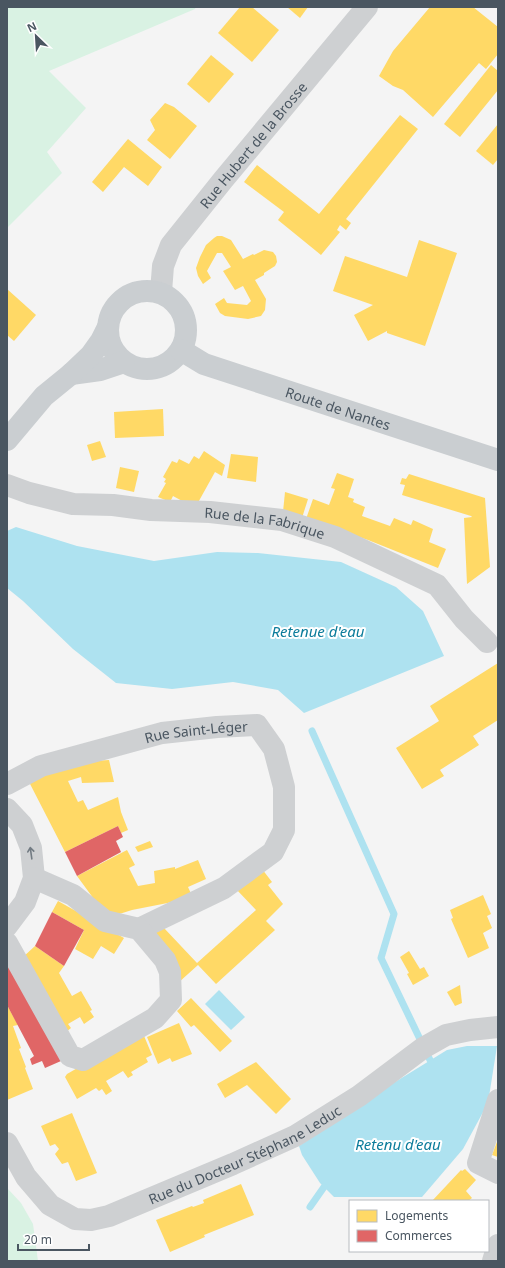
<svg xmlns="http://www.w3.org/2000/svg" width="505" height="1268" font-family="'Noto Sans',sans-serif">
<rect width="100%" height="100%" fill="#f4f4f4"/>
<g fill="#d9f2e3">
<polygon points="7,7 196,7 195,9 49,71 86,108 47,152 62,173 7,228"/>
<polygon points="7,1188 21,1203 33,1224 38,1261 7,1261"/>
</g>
<g fill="#aee2f0">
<polygon points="16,527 77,546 154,561 217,552 258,553 341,562 396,587 423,611 444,656 304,713 278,690 233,682 172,689 116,683 73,649 23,601 7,588 7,531"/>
<polygon points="219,990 245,1017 231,1030 205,1004"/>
<polygon points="467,1046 497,1046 488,1103 463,1149 422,1197 334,1197 320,1183 302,1155 299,1146 387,1087 447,1050"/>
</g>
<g fill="#ffd966">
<polygon points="240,7 252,7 279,30 252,62 218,33"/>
<polygon points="287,7 308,7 300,18"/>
<polygon points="430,7 473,7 498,27 498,54 486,69 479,63 433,117 403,90 393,86 379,76 393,51"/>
<polygon points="211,55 234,74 209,103 187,84"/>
<polygon points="491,65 498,71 498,90 460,137 444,124"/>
<polygon points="165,103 174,107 197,126 170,159 147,140 155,130 150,120"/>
<polygon points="400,115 418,129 346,219 351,223 346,230 340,225 337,230 340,232 321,255 278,220 284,212 244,182 257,165 319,214"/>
<polygon points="498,124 498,159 493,165 476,151"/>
<polygon points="128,139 162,167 148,186 124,167 103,192 92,182"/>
<polygon points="217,236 222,236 231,240 243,259 253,254 254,255 264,250 273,252 276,256 277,262 275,266 264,273 264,275 255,280 266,299 265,310 261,316 248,319 225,316 220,313 215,304 224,298 227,303 247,305 251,301 243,286 235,290 223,271 231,267 222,253 217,253 207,271 211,278 203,284 198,276 196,268 200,257 206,245 214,238"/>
<polygon points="419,240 457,253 425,346 387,333 387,331 368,341 354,315 373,305 333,291 345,256 407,277"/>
<polygon points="7,289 36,315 14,341 7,335"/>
<polygon points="163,409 164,436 115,438 114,412"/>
<polygon points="100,441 106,457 92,461 87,445"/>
<polygon points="204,451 225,465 222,476 215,472 195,508 173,496 170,502 158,497 166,483 164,482 166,479 163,477 172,461 177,463 179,459 189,464 194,456 199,459"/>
<polygon points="231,454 258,457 256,482 227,478"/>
<polygon points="120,467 139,471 134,492 116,488"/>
<polygon points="337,473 354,479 348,497 354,499 353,502 365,507 362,516 390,526 394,518 411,525 413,520 433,529 429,542 446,549 438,568 368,540 306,519 313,499 329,505 335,489 331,488"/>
<polygon points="409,474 485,498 490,567 467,584 464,518 472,517 471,516 402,495 405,485 400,484 402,478 406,479"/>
<polygon points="285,492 308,499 302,518 283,512"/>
<polygon points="498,663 498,720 473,736 479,745 440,770 444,776 422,789 396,748 439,721 430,706"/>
<polygon points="109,760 114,782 82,783 81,777 68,781 78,802 83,800 88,810 118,797 121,812 128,830 121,833 118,826 65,852 28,780 77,762"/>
<polygon points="150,841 153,847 138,852 135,847"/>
<polygon points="127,850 135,865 129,868 138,886 155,883 154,871 175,867 175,869 198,860 206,879 188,887 193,898 132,910 113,916 99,906 77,876"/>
<polygon points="262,869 272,882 268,885 283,904 266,921 275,930 216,984 198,965 178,983 151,935 164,928 197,963 256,910 236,889"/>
<polygon points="483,895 491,914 487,916 492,928 483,933 489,948 468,958 451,919 453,918 450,910"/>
<polygon points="58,901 124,938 114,954 101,946 93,959 75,949 84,930 52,912"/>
<polygon points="35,946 64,966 59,973 72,996 81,991 92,1010 90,1011 94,1017 84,1024 80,1017 68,1024 71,1028 66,1032 22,958"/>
<polygon points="409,951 420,969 424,967 429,976 413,985 407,974 409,973 400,957"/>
<polygon points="460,985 462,1003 455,1006 447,992"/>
<polygon points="191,998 232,1041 220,1052 194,1025 191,1027 177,1011"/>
<polygon points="7,1005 18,1025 13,1026 21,1048 19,1049 26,1067 25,1068 33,1089 7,1100"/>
<polygon points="179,1023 192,1054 172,1062 170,1058 158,1064 147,1037"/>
<polygon points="142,1031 152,1055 146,1058 148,1062 131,1072 133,1075 128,1078 123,1071 106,1081 112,1091 106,1095 102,1089 99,1091 96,1088 77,1099 65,1077 67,1074"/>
<polygon points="256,1062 291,1099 276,1114 247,1085 225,1098 217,1084"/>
<polygon points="72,1113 97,1173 76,1181 68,1162 62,1164 55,1154 59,1149 55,1144 50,1146 41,1126"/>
<polygon points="498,1139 498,1157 492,1155"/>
<polygon points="465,1169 476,1180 466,1191 472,1198 468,1201 432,1201 461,1170 462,1171"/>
<polygon points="241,1184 254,1215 204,1235 205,1237 170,1252 156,1220 192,1206 193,1207 204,1203 203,1200"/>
</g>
<g fill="#e06666">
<polygon points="118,826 123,837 116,841 121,852 77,876 65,852"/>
<polygon points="52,912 84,930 64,966 35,946"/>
<polygon points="14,964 61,1061 45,1068 42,1061 32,1065 30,1059 34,1056 7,1005 7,967"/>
</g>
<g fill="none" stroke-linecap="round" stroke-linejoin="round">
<g stroke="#aee2f0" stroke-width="7">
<polyline points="312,731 394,914 381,958 430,1060"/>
<polyline points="310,1207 324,1187"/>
</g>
<g stroke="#ced0d2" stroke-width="22">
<path id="s1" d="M161,292L163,266L171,245L223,180L367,7"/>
<path id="s2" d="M7,485L29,493L73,504L113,505L151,510L210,512L282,520L335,537L437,585L464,619L487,642"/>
<path id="s3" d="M7,784L41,766L162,733L217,727L257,725L274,749L284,787V830L273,852L224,888L139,929"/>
<polyline points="7,809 22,825 31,848 34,878 25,902 7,926"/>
<polyline points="7,943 70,1056 83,1060 155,1018 171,1000 170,972 165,960 139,929 105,921 73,895 34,878"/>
<polyline points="498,1100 478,1163 498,1173"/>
<path id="s4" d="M7,1143L26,1177L50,1205L75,1219L91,1220L109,1216L233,1164L295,1136L359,1096L423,1048L446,1035L470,1030L498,1027"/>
<polyline points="493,1261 498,1245"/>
</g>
<g stroke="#caced1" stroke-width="22">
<circle cx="147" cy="330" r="39"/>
<path id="s5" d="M181,350L204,364L498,460"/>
<polyline points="71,374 100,370 124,362"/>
<polyline points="7,440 44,396 71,374 91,355 101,341 107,329"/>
</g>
</g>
<defs><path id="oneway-shaft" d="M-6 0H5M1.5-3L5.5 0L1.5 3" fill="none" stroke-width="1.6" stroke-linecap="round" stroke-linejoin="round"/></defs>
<use stroke="#727b83" href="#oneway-shaft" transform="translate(31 853) rotate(-98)"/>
<g text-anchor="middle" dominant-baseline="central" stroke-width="4" stroke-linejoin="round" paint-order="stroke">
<g font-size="14" fill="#4a5661" stroke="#fff">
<text stroke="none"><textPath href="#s1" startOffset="178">Rue Hubert de la Brosse</textPath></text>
<text stroke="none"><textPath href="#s5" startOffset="168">Route de Nantes</textPath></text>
<text stroke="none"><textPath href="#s2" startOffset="262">Rue de la Fabrique</textPath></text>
<text stroke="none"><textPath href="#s3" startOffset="198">Rue Saint-Léger</textPath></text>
<text stroke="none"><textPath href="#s4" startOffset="288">Rue du Docteur Stéphane Leduc</textPath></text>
</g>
<g font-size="15" font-style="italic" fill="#0c7c9b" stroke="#fff">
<text x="318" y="631">Retenue d'eau</text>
<text x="398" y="1144">Retenu d'eau</text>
</g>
</g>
<rect width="505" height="1268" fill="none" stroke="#4a5661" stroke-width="16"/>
<rect x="349" y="1200" width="140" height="52" fill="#ffffff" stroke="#b7bbc0"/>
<rect x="357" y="1210" width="20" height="12" fill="#ffd966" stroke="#b7bbc0"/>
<text x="385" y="1220" font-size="12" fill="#4a5661">Logements</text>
<rect x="357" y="1230" width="20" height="12" fill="#e06666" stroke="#b7bbc0"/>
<text x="385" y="1240" font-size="12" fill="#4a5661">Commerces</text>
<g transform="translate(36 36) rotate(335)" stroke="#ffffff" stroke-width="3" paint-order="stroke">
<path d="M0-3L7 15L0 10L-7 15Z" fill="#4a5661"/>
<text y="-6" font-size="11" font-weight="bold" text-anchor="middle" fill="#4a5661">N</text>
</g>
<path d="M18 1244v6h71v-6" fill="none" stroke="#4a5661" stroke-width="2"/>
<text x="24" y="1244" font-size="12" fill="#4a5661" stroke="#ffffff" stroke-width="3" paint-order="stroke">20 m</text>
</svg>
